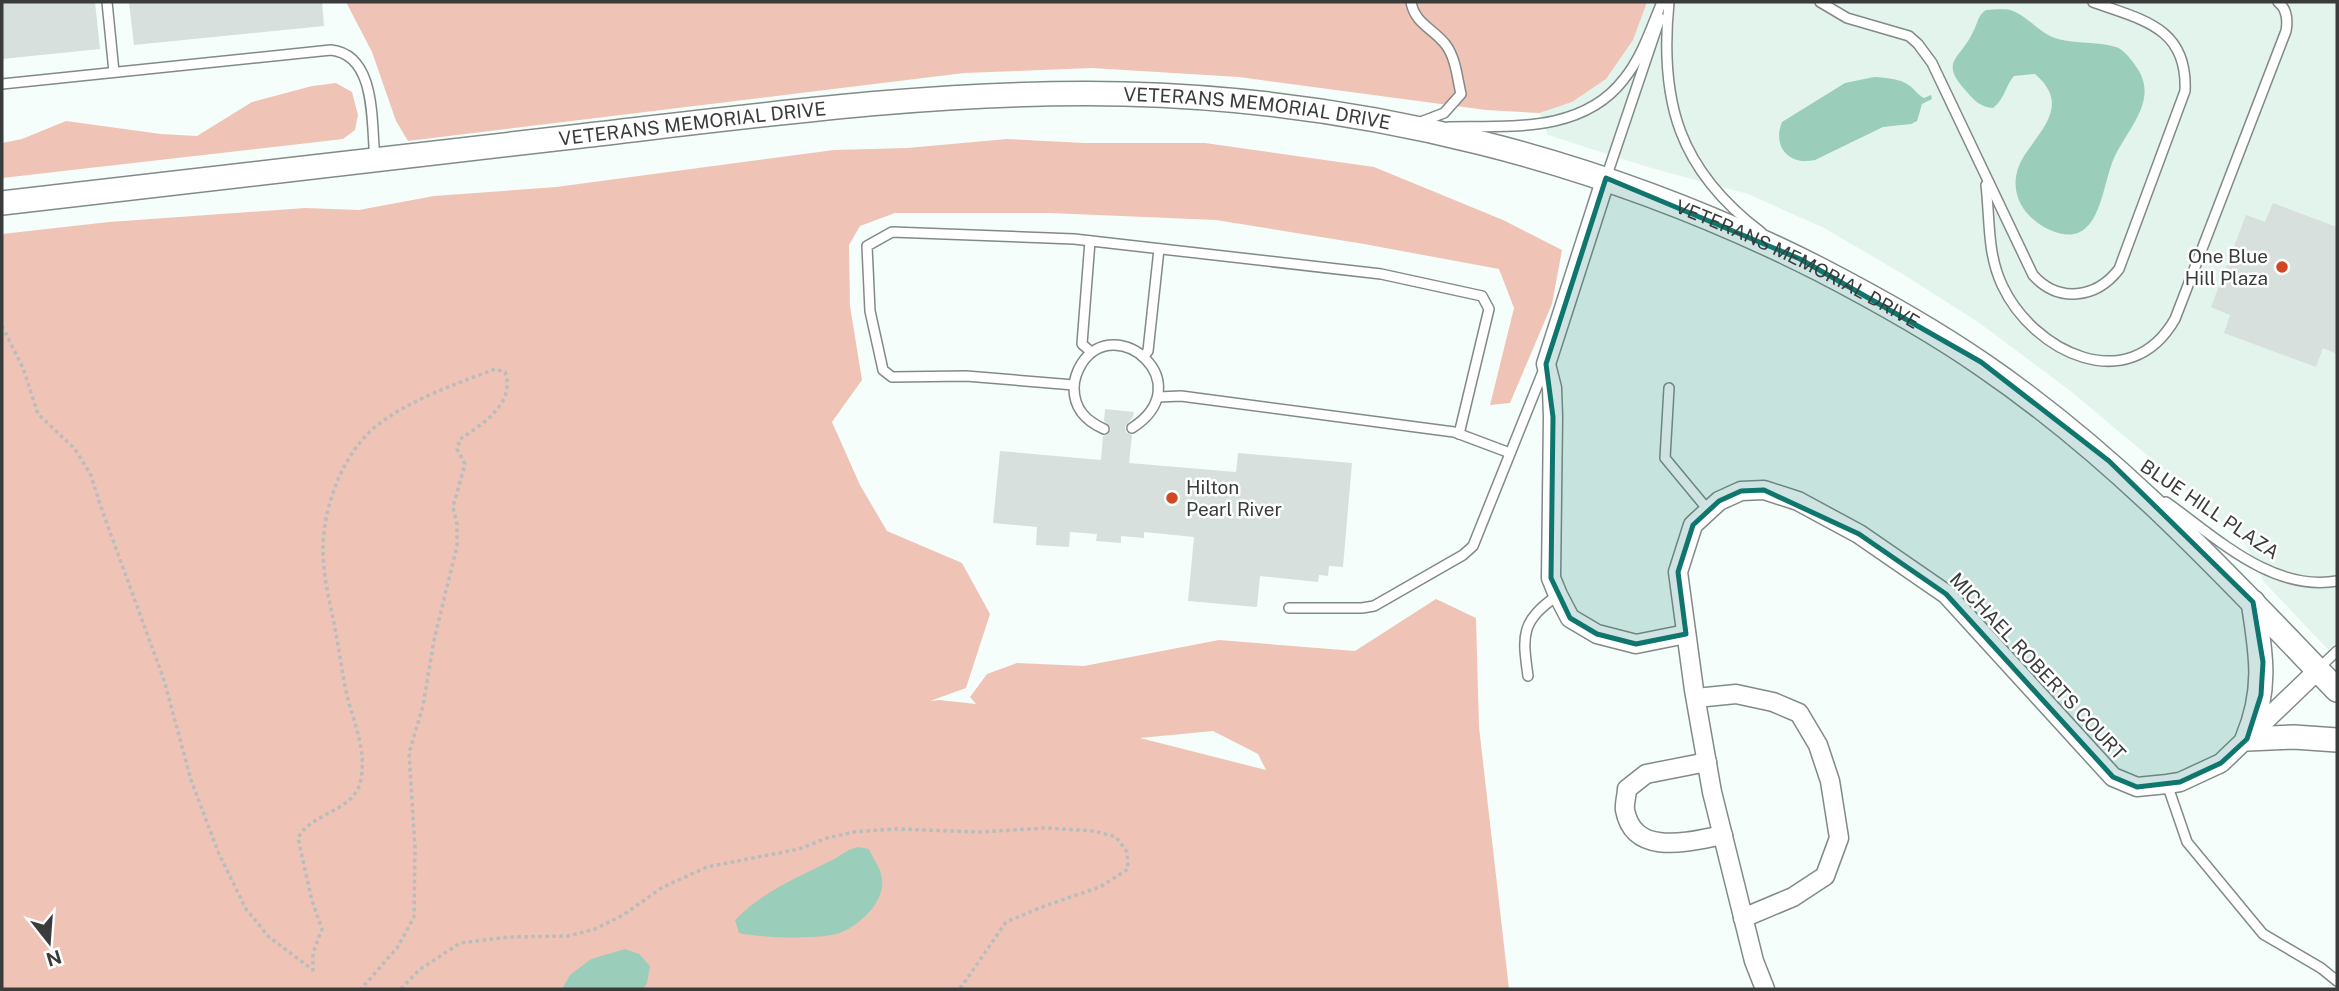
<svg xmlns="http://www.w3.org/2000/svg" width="2339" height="991" font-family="'Public Sans',sans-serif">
<rect width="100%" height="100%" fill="#f5fefa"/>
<polygon fill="#e3f4ed" points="1597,2 2337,2 2337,659 2264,582 2246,545 2160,466 2073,393 1978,322 1901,273 1824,228 1748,194 1651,168 1548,135 1537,106"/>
<g fill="#f0c3b7" fill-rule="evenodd">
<polygon points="346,2 1647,2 1633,40 1606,79 1572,102 1539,113 1486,110 1239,77 1092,68 964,73 408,141 396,121 372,52"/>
<polygon points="336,83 352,92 358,115 355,130 343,139 2,178 2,143 22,139 66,121 161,134 197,136 252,102 312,86"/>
<path d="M1007,139L1085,143H1205L1374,167L1503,220L1562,250L1552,304L1510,403L1490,405L1514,308L1499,269L1364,244L1216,220L1050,213H895L860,226L849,245L850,306L862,380L832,422L860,485L887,531L962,563L990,614L966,688L930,701L939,700L976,704L970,697L987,674L1017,663L1084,666L1219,640L1355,651L1436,599L1476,618L1479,727L1509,989H2V234L109,222L305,208L359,210L434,196L556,187L834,150L907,148ZM1213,731L1258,754L1266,770L1140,738Z"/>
</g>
<g fill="#9acebb">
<path d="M1986,10C1995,10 2005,8 2013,11C2030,18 2040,34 2058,39C2076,44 2097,41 2116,47C2124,50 2130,58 2135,65C2163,102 2122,132 2111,166C2101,195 2097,251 2050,230C2020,216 2005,187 2024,156C2041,129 2071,105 2035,74L2014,76C2005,86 2005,99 1993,108C1980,107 1975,101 1967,92C1938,61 1960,60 1973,32C1978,23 1977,16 1986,10Z"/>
<path d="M1874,77C1887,78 1899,78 1910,86C1916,91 1918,95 1924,98L1931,95L1932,99L1922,104L1917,121L1911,124L1883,127L1815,160C1789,166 1772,146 1782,122L1845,83Z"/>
<path d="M858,847L869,849C873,859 881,868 882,879C884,889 878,901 872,909C865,917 853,928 842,932C824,940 760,938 739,933L735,920C763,891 799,877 834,859C843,854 848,849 858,847Z"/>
<polygon points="625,949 639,954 650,966 647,983 643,989 562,989 570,975 591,959"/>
</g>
<g fill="#d7e0dc">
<polygon points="2,2 95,2 100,49 2,59"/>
<polygon points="129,2 322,2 324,26 134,45"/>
<polygon points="2273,203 2337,227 2337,354 2323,348 2316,367 2224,333 2230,315 2211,307 2246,215 2265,222"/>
<polygon points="1105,409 1134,412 1133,417 1125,427 1126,432 1132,435 1129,463 1236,472 1238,453 1352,463 1343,567 1329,566 1328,576 1319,575 1318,582 1260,576 1257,607 1188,601 1194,537 1144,532 1144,538 1121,536 1121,543 1096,541 1097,534 1070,532 1069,547 1036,545 1037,527 993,523 1000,451 1101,460 1103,436 1108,434 1111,429 1109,425 1104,421"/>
</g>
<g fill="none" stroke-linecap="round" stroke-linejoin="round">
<defs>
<g id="service">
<polyline points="107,2 114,72"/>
<path d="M1411,2C1415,24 1433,28 1446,45C1456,59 1457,77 1461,94L1444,113L1418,123"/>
<path d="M1669,2C1659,102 1679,170 1761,232"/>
<path d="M1820,2L1847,18L1909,36L1918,44L1932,63L2033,275C2058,303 2096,299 2119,269L2185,91C2188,27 2142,20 2093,2"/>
<path d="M2,84L331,50C377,55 371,123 375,159"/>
<path d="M1449,127C1510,126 1583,133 1624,79C1642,57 1651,28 1662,2"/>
<polyline points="1606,178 1660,18"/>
<path d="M1986,185C1990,219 1987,253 2002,285C2033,352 2129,399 2175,319L2286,31C2288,20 2287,9 2278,2"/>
<polyline points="1090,241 1082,344 1091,352"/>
<polyline points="1144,356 1148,351 1159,249"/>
<polyline points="1074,385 966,376 892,377 883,370 870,311 867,246 892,232 1074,239 1381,274 1482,296 1489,309 1459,434"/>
<polyline points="1669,388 1665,458 1709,511"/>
<polyline points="1158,397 1181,396 1454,432 1510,453"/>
<path d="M1104,429C1086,421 1074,409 1074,388C1074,379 1077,371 1082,363C1117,311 1201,384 1132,428"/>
<path d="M2166,502C2216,537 2271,592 2337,581"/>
<polyline points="1289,608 1362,608 1374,606 1463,555 1473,546 1544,369"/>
<polyline points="2318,669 2337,651"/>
<path d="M1528,676C1522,634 1521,621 1558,595"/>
<polyline points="2167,784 2187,842 2263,934 2321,968 2337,981"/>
</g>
<g id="minor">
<polyline points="1606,178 1546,364 1552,388 1553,417 1551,578 1558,595 1570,618 1597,634 1636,644 1686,634"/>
<polyline points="1696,698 1736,694 1773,702 1799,713 1818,745 1830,781 1839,838 1825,876 1793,897 1743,918"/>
<path d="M1707,762L1646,774L1627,789C1627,795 1624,804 1625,810C1634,858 1691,841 1723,835"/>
<polyline points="1765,989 1754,961 1712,792 1694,690 1678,572 1693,525 1719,501 1741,491 1764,490 1798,501 1859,534 1946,594 2113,777 2137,787 2167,784 2180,782 2221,763 2318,670"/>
</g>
<g id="tertiary">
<path id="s1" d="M2,203C195,181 388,158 581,136C761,115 942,90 1124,94C1365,100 1604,160 1819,269C1875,298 1931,329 1983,365C2119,458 2224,573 2337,690"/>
<path d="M2253,602C2261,653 2268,689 2247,739L2294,737L2337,740"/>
</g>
</defs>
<use href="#service" stroke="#828a87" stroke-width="12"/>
<use href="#minor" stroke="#828a87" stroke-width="21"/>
<use href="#tertiary" stroke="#828a87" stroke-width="26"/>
<g stroke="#b7bebb" stroke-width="3.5" stroke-dasharray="3.5 3.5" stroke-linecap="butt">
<path d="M2,326L23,368L38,414L74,448L90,473L103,513L164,680L191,780L219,854L246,909L269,937L313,970V953L322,929L312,901L298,838C312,811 356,812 361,779C367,746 351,718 345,686C341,665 338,644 334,623C329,599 323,574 323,550C323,505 344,450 380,423C414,398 456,384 495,369L505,372C516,403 483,424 460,439L457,449L465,464L453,507L457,524V546L434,640L423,706L409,753L415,847L414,917L397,948L361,989"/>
<polyline points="401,989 419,970 460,943 509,937 568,936 595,929 623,915 663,887 707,867 799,849 827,838 854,832 895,829 980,832 1046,828 1094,831 1116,837 1127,852 1128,869 1100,887 1047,905 1006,922 962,986 957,989"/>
</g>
<use href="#service" stroke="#fff" stroke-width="9"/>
<use href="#minor" stroke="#fff" stroke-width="18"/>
<use href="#tertiary" stroke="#fff" stroke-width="23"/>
</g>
<path fill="#0f766e" fill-opacity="0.2" stroke="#0f766e" stroke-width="5" stroke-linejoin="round" d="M1606,178L1800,259L1981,362L2109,461L2253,602L2263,662L2261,695L2247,739L2221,763L2180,782L2137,787L2113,777L1946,594L1859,534L1764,490L1741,491L1719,501L1693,525L1678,572L1686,634L1636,644L1597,634L1570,618L1551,578L1553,417L1546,364Z"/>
<g fill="#d14724" stroke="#fff" stroke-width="2.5">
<circle cx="2282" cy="267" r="7"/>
<circle cx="1172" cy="498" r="7"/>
</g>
<g text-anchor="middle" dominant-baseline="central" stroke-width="5" stroke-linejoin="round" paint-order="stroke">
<g font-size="19" fill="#393c3b" stroke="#fff">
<text stroke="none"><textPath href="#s1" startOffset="1262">VETERANS MEMORIAL DRIVE</textPath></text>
<text stroke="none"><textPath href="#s1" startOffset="695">VETERANS MEMORIAL DRIVE</textPath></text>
<text stroke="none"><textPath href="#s1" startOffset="1829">VETERANS MEMORIAL DRIVE</textPath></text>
<text transform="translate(2210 509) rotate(34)">BLUE HILL PLAZA</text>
<text transform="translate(2038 666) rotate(47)">MICHAEL ROBERTS COURT</text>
</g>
<g font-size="19" fill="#393c3b" stroke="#fff" text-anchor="end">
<text x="2268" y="256">One Blue<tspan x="2268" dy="22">Hill Plaza</tspan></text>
<text x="1186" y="487" text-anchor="start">Hilton<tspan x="1186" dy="22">Pearl River</tspan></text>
</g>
</g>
<rect width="2339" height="991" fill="none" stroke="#393c3b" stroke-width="7"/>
<g transform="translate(49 942) rotate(163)" stroke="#ffffff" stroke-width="5" paint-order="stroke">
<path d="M0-5L12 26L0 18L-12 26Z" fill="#393c3b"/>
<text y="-10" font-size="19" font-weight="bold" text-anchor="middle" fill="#393c3b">N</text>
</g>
</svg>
